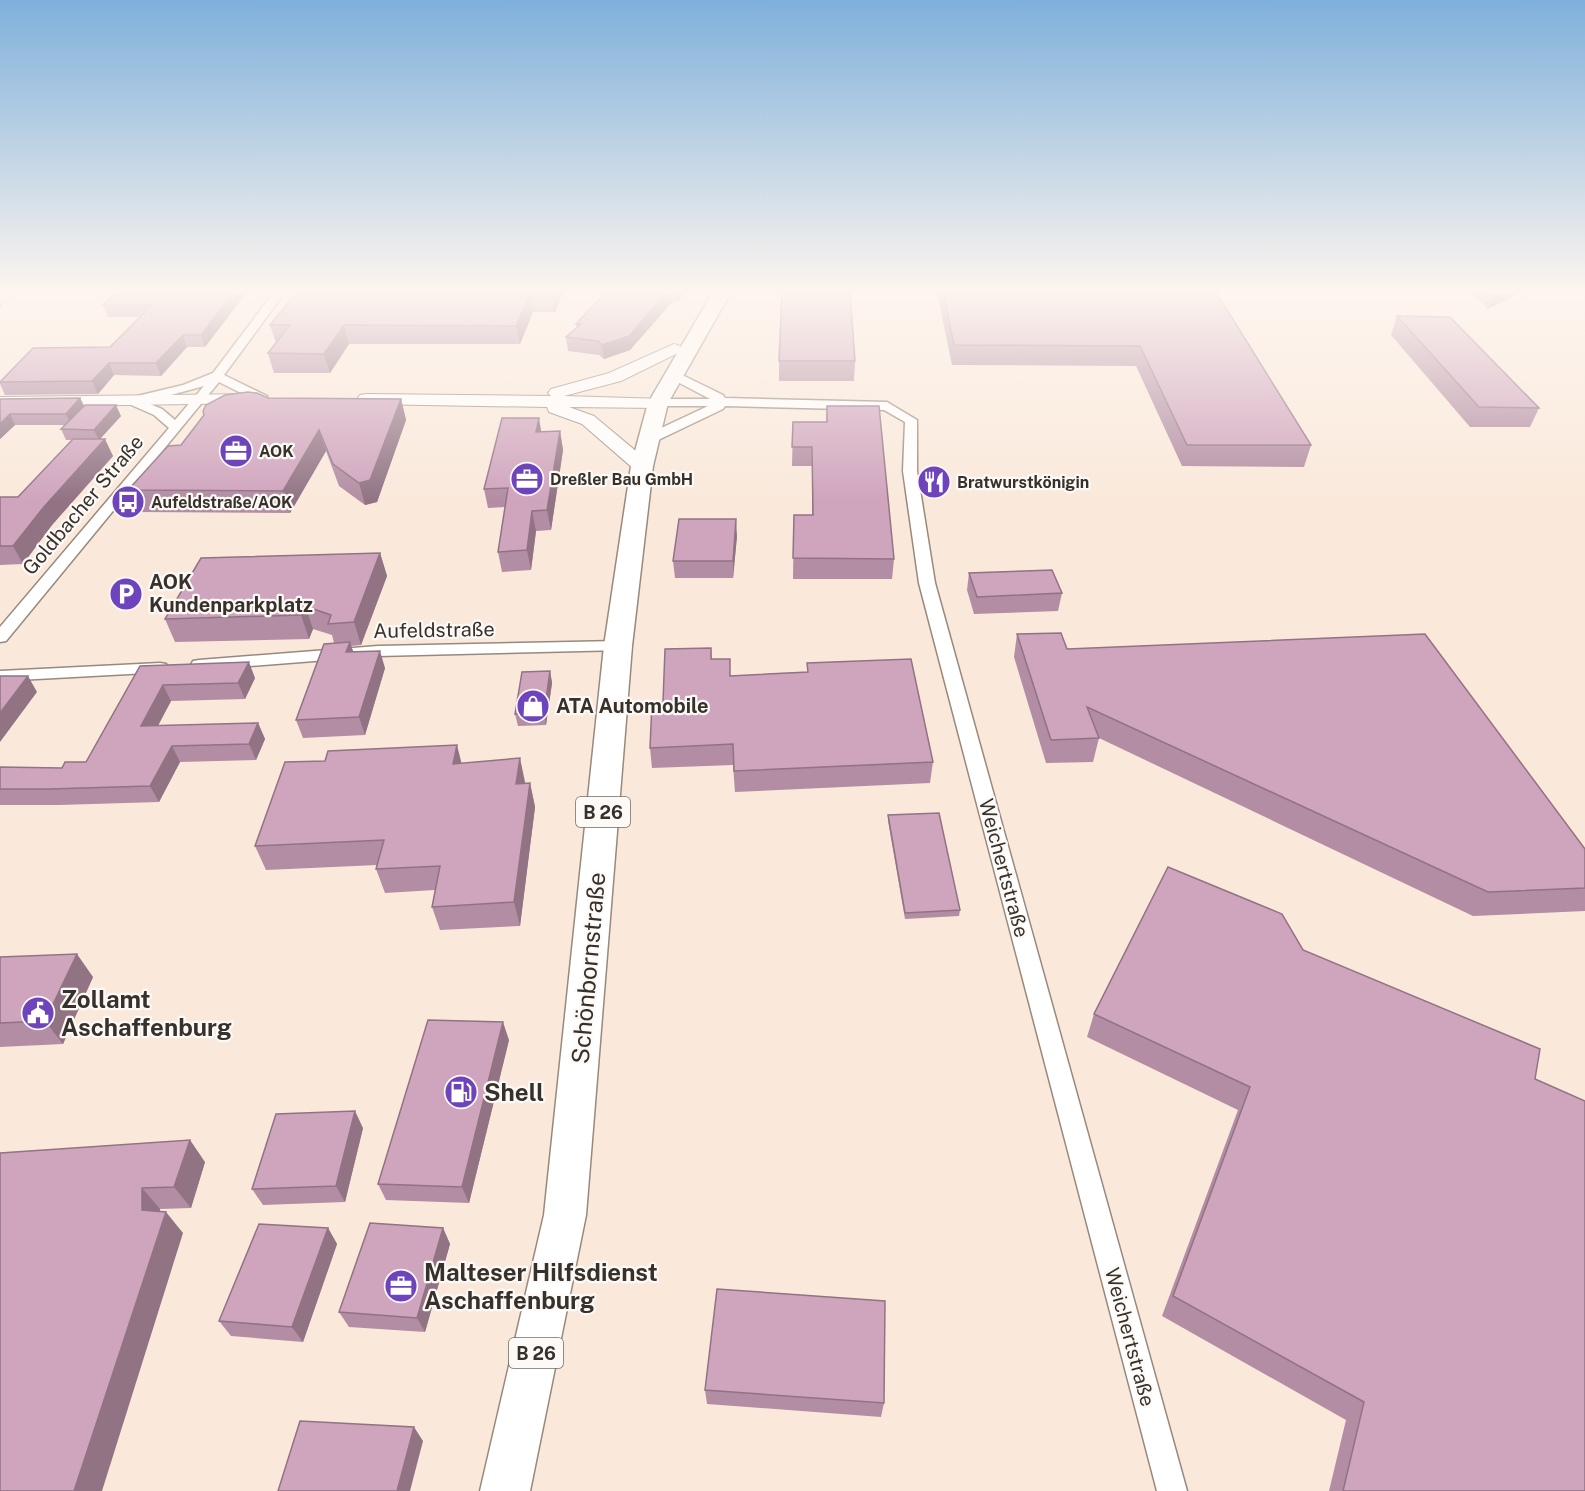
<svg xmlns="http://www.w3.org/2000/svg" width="1585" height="1491" font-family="'Public Sans',sans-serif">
<rect width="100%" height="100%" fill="#fae9db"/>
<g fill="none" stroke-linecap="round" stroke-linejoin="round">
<defs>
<g id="minor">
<path d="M274,292H285L224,375L267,396V402H259L219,382L6,641L0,642V627L169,428L154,415L129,404V398L183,385L213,373ZM204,386L175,420L162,409L145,402Z"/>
<polygon points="674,371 723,395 725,398 887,402 917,420 917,471 935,583 1187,1491 1157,1491 919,583 903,471 905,422 884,410 725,406 723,409 652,443 642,443 641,440 642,437 708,406 654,406 652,403 654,400 658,399 710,399 670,378 670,372"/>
<polygon points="618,641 626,646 624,650 378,656 199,670 193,669 191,665 193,661 199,660 378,646"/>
<polygon points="160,663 166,664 168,668 166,672 0,681 0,671"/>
</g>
<g id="secondary">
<polygon points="674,344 680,346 682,349 680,352 621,381 564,396 664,399 667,403 664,407 658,408 569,407 594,416 649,462 651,466 649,470 635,470 582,424 549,412 547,407 366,404 360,403 357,399 360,395 366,394 551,396 548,393 551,389 609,373"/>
<polygon points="252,394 258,395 261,399 258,403 0,407 0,397"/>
</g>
<polygon id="primary" points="713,292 731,292 668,403 653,466 632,646 586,1215 530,1491 480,1491 544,1215 604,646 631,466 648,403"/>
</defs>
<use href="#minor" stroke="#98897c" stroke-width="3"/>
<use href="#secondary" stroke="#98897c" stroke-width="2"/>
<use href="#primary" stroke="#98897c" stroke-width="3"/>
<use href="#minor" fill="#fff" fill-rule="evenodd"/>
<use href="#secondary" fill="#fff" fill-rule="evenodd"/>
<use href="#primary" fill="#fff" fill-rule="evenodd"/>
<polyline stroke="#9a8e84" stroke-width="3" stroke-dasharray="2 4" stroke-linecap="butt" points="0,306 17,292"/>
</g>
<g fill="#b28da3">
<polygon points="247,292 205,347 187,347 161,376 114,375 98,394 5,395 0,384 0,381 110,347 140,317 108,317 103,305"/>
<polygon points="297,292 563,292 555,312 533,312 520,344 349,344 330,373 274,373 268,353 276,343 270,325"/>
<polygon points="638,292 686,292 677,302 672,302 630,350 604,359 599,355 568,351 566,337 576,328 576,324"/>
<polygon points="937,292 1216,292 1311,445 1304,467 1182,466 1136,366 952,365"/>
<polygon points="1470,292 1520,292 1488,309"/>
<polygon points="1397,316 1539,408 1530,427 1470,427 1391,335"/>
<polygon points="779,361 855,361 854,381 779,381"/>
<polygon points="80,398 84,406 121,416 100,439 113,456 52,525 23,564 0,565 0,497 18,497 72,440 66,440 61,429 65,425 15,425 0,439 0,399"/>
<polygon points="268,398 401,399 406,420 377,502 365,505 339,486 326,451 290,513 137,512 128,490 181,445 204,415"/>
<polygon points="827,406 894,559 892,579 793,579 794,515 812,515 812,466 792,466 793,422 826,422"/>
<polygon points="541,431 560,431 563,450 551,530 536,531 531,570 502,572 498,552 505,507 488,508 484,489"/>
<polygon points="737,536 733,578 675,578 673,561"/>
<polygon points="380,553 387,576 361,645 351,646 353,652 385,668 365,735 303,738 296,720 334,643 332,635 313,629 309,639 175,642 165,619"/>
<polygon points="969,573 1062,593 1058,611 974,614 967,590"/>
<polygon points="1017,634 1067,649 1585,849 1585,911 1473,916 1099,738 1093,762 1046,763 1014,657"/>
<polygon points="711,648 712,659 731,676 807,672 807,663 933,762 930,783 735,792 733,765 652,768 650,748 663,702"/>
<polygon points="140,666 255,678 245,699 171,701 158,726 258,723 265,739 256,760 180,762 159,802 59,805 0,805 0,767 62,768 86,762"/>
<polygon points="550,671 552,683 546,725 518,726 515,714"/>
<polygon points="462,763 525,782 525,783 530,783 535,807 520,926 440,930 432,907 435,890 385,893 376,869 377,865 266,870 255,846"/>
<polygon points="888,815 960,910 959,916 905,919 888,821"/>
<polygon points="1303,950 1535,1079 1585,1491 1329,1491 1346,1420 1162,1316 1238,1110 1087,1037 1094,1014"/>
<polygon points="0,957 93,977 63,1044 0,1047"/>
<polygon points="509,1040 469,1203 386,1200 378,1184"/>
<polygon points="363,1128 345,1202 263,1205 252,1189"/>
<polygon points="0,1153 205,1162 191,1208 160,1209 160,1212 183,1233"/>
<polygon points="328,1228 337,1244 303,1342 231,1336 219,1321"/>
<polygon points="443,1228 450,1244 425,1332 349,1327 339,1312"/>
<polygon points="705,1390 884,1403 881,1417 707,1404"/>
</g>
<g fill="#917384">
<polygon points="234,292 247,292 205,347 201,335"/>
<polygon points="553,292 563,292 555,312 553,294"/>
<polygon points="667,292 671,292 672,302 630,350 604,359 602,345"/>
<polygon points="676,292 686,292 677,302"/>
<polygon points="1494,292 1520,292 1488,309"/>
<polygon points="530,294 533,312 520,344 516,326"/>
<polygon points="344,325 349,344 330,373 324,354"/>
<polygon points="183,335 187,347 161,376 156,363"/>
<polygon points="109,363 114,375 98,394 92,381"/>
<polygon points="80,398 85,408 71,425 66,414"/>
<polygon points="401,399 406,420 377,502 365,505 359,483"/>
<polygon points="116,405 121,416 99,440 94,430"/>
<polygon points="10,414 15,425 0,439 0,424"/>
<polygon points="539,418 542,436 536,432"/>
<polygon points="319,430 326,451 290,513 283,491"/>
<polygon points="560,431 563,450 551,530 547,510"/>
<polygon points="105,439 113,456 52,525 23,564 13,546 43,508"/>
<polygon points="532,511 536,531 531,570 527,550"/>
<polygon points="736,519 737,536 733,578 733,561"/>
<polygon points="380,553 387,576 361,645 354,622"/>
<polygon points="305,606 313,629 309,639 301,615"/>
<polygon points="350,642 356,660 346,652"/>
<polygon points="380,651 385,668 365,735 359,717"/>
<polygon points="249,662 255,678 245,699 238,683"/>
<polygon points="550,671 552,683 546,725 544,713"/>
<polygon points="28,676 37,692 0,742 0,713"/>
<polygon points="163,685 171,701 149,742 141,726"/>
<polygon points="258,723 265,739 256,760 249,744"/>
<polygon points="457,745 463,769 453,764"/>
<polygon points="172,746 180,762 159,802 150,786"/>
<polygon points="520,758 525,782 522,808 516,784"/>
<polygon points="530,783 535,807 520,926 514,902"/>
<polygon points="77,954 93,977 63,1044 45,1021"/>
<polygon points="503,1022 509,1040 469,1203 462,1187"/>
<polygon points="355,1111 363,1128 345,1202 336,1186"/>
<polygon points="190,1140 205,1162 191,1208 174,1187"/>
<polygon points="142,1188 160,1209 159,1231 142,1210"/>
<polygon points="166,1212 183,1233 102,1491 74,1491"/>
<polygon points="328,1228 337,1244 303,1342 292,1327"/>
<polygon points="443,1228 450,1244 425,1332 417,1318"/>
<polygon points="414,1427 423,1441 410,1491 397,1491"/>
</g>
<g fill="#cfa4bd" stroke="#917384" stroke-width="1.5">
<polygon points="117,292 234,292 201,335 183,335 156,363 109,363 92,381 0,382 33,348 110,347 152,305 103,305"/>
<polygon points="297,292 553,292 553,294 530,294 516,326 344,325 324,354 268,353 290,325 270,325"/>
<polygon points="606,292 637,294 638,292 667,292 629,336 602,345 598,341 566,337 581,324 576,324"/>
<polygon points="782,292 850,292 855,361 779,361"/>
<polygon points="943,292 1216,292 1311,445 1187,445 1140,346 954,345"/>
<polygon points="1397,316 1450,317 1539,408 1479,407"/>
<polygon points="248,392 257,393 268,398 401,399 370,480 359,483 333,464 319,430 283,491 128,490 168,446 181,445 204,415 203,411 206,405 225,395"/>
<polygon points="80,398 66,414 10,414 0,424 0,399"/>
<polygon points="85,405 116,405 94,430 61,429"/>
<polygon points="827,406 879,406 894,559 793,558 794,515 813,515 812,447 792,447 793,422 827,422"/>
<polygon points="502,418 539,418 536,432 560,431 547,510 532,511 527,550 498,552 508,488 484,489"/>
<polygon points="73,439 105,439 43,508 13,546 0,546 0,497 18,497"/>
<polygon points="679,519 736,519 733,561 673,561"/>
<polygon points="380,553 354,622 328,624 331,615 305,606 301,615 165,619 201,558"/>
<polygon points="1052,570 1062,593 977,597 969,573"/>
<polygon points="1061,633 1067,649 1425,634 1585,849 1585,888 1488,892 1087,707 1099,738 1051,740 1017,634"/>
<polygon points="350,642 346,652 380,651 359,717 296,720 324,644"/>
<polygon points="711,648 711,659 730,659 730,676 808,672 807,663 911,659 933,762 734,771 733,744 650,748 652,703 663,702 665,649"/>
<polygon points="249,662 238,683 163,685 141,726 258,723 249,744 172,746 150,786 49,789 0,789 0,767 62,768 65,762 86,762 140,666"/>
<polygon points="550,671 544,713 515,714 522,672"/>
<polygon points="0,676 28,676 0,713"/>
<polygon points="457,745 453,764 520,758 516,784 530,783 514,902 432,907 440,866 376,869 384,840 255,846 285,762 325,761 328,751"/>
<polygon points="939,813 960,910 905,913 888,815"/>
<polygon points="1168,867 1282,914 1303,950 1540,1049 1535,1079 1585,1101 1585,1491 1343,1491 1364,1402 1173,1296 1250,1087 1094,1014"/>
<polygon points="77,954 45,1021 0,1023 0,957"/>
<polygon points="428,1020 503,1022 462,1187 378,1184"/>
<polygon points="355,1111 336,1186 252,1189 276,1114"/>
<polygon points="190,1140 174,1187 142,1188 142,1210 166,1212 74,1491 0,1491 0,1153"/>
<polygon points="370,1223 443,1228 417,1318 339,1312"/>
<polygon points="259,1224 328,1228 292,1327 219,1321"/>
<polygon points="717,1289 885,1301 884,1403 705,1390"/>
<polygon points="300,1421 414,1427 397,1491 278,1491"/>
</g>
<linearGradient id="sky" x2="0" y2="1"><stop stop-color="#7fb0db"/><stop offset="0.58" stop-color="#fdf5ef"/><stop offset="1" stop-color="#fdf5ef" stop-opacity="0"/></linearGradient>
<rect width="1585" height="501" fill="url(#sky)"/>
<defs>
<symbol id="office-disc" viewBox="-11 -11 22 22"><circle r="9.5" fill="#6d44bc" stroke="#fdf9f6"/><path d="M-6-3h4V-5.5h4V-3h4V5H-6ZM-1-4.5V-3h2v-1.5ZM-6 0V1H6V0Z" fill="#fff"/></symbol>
<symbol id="restaurant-disc" viewBox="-11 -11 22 22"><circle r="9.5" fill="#6d44bc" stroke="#fdf9f6"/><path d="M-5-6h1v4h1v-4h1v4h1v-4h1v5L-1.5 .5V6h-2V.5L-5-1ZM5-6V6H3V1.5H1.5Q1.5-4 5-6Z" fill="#fff"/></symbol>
<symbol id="bus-disc" viewBox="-11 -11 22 22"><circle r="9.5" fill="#6d44bc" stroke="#fdf9f6"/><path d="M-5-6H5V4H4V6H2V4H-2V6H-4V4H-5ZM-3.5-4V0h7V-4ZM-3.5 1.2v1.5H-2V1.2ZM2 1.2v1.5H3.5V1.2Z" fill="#fff"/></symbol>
<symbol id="parking-disc" viewBox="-11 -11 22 22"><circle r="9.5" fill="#6d44bc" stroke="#fdf9f6"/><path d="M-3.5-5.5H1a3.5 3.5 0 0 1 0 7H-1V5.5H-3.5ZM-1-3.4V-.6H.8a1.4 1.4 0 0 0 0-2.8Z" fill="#fff"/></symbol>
<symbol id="shop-disc" viewBox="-11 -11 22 22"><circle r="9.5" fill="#6d44bc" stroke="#fdf9f6"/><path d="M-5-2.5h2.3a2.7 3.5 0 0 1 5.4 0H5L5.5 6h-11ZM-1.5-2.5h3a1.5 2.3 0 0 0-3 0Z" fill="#fff"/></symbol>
<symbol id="civic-disc" viewBox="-11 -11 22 22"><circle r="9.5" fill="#6d44bc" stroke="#fdf9f6"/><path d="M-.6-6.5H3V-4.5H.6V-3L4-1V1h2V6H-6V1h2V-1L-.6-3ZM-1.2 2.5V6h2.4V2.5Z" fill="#fff"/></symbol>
<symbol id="fuel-disc" viewBox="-11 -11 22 22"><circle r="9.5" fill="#6d44bc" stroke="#fdf9f6"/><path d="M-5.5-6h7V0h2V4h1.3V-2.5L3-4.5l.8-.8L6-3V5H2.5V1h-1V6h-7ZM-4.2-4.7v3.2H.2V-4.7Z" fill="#fff"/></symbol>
</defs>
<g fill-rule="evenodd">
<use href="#office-disc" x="217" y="432" width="38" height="38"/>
<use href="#office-disc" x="508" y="460" width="38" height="38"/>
<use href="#restaurant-disc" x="915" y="463" width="38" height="38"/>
<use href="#bus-disc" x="109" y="483" width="38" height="38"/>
<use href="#parking-disc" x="107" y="575" width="38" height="38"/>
<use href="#shop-disc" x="514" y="687" width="38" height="38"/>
<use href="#civic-disc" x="19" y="994" width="38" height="38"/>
<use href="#fuel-disc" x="442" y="1073" width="38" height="38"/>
<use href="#office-disc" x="382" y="1267" width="38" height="38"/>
</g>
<g text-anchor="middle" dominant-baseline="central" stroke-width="4.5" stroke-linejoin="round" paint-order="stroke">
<g font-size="16" font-weight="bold" fill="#37312b" stroke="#fdf9f6" text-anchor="start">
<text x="259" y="451">AOK</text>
<text x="550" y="479">Dreßler Bau GmbH</text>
<text x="957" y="482">Bratwurstkönigin</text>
<text x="151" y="502">Aufeldstraße/AOK</text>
</g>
<g fill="#fdf9f6" stroke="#726d68" stroke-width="1.5">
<rect x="576" y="797" width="54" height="30" rx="4.5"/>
<rect x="509" y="1338" width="54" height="30" rx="4.5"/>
</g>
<g font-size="18" font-weight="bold" fill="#37312b">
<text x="603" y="812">B 26</text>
<text x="536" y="1353">B 26</text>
</g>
<g font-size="20" fill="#37312b" stroke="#fdf9f6">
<text transform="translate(83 505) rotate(-50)">Goldbacher Straße</text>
<text transform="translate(434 630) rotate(-1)">Aufeldstraße</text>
<text transform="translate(1004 868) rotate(75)">Weichertstraße</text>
<text transform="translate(1130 1337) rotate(75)">Weichertstraße</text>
</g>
<g font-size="20" font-weight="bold" fill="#37312b" stroke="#fdf9f6" text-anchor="start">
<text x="149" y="582">AOK<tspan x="149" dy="23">Kundenparkplatz</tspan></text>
<text x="556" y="706">ATA Automobile</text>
</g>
<g font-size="24" fill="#37312b" stroke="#fdf9f6">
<text transform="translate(588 968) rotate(-85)">Schönbornstraße</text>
</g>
<g font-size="24" font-weight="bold" fill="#37312b" stroke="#fdf9f6" text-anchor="start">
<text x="61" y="999">Zollamt<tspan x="61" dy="28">Aschaffenburg</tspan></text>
<text x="484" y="1092">Shell</text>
<text x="424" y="1272">Malteser Hilfsdienst<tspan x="424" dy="28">Aschaffenburg</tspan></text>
</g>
</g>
</svg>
